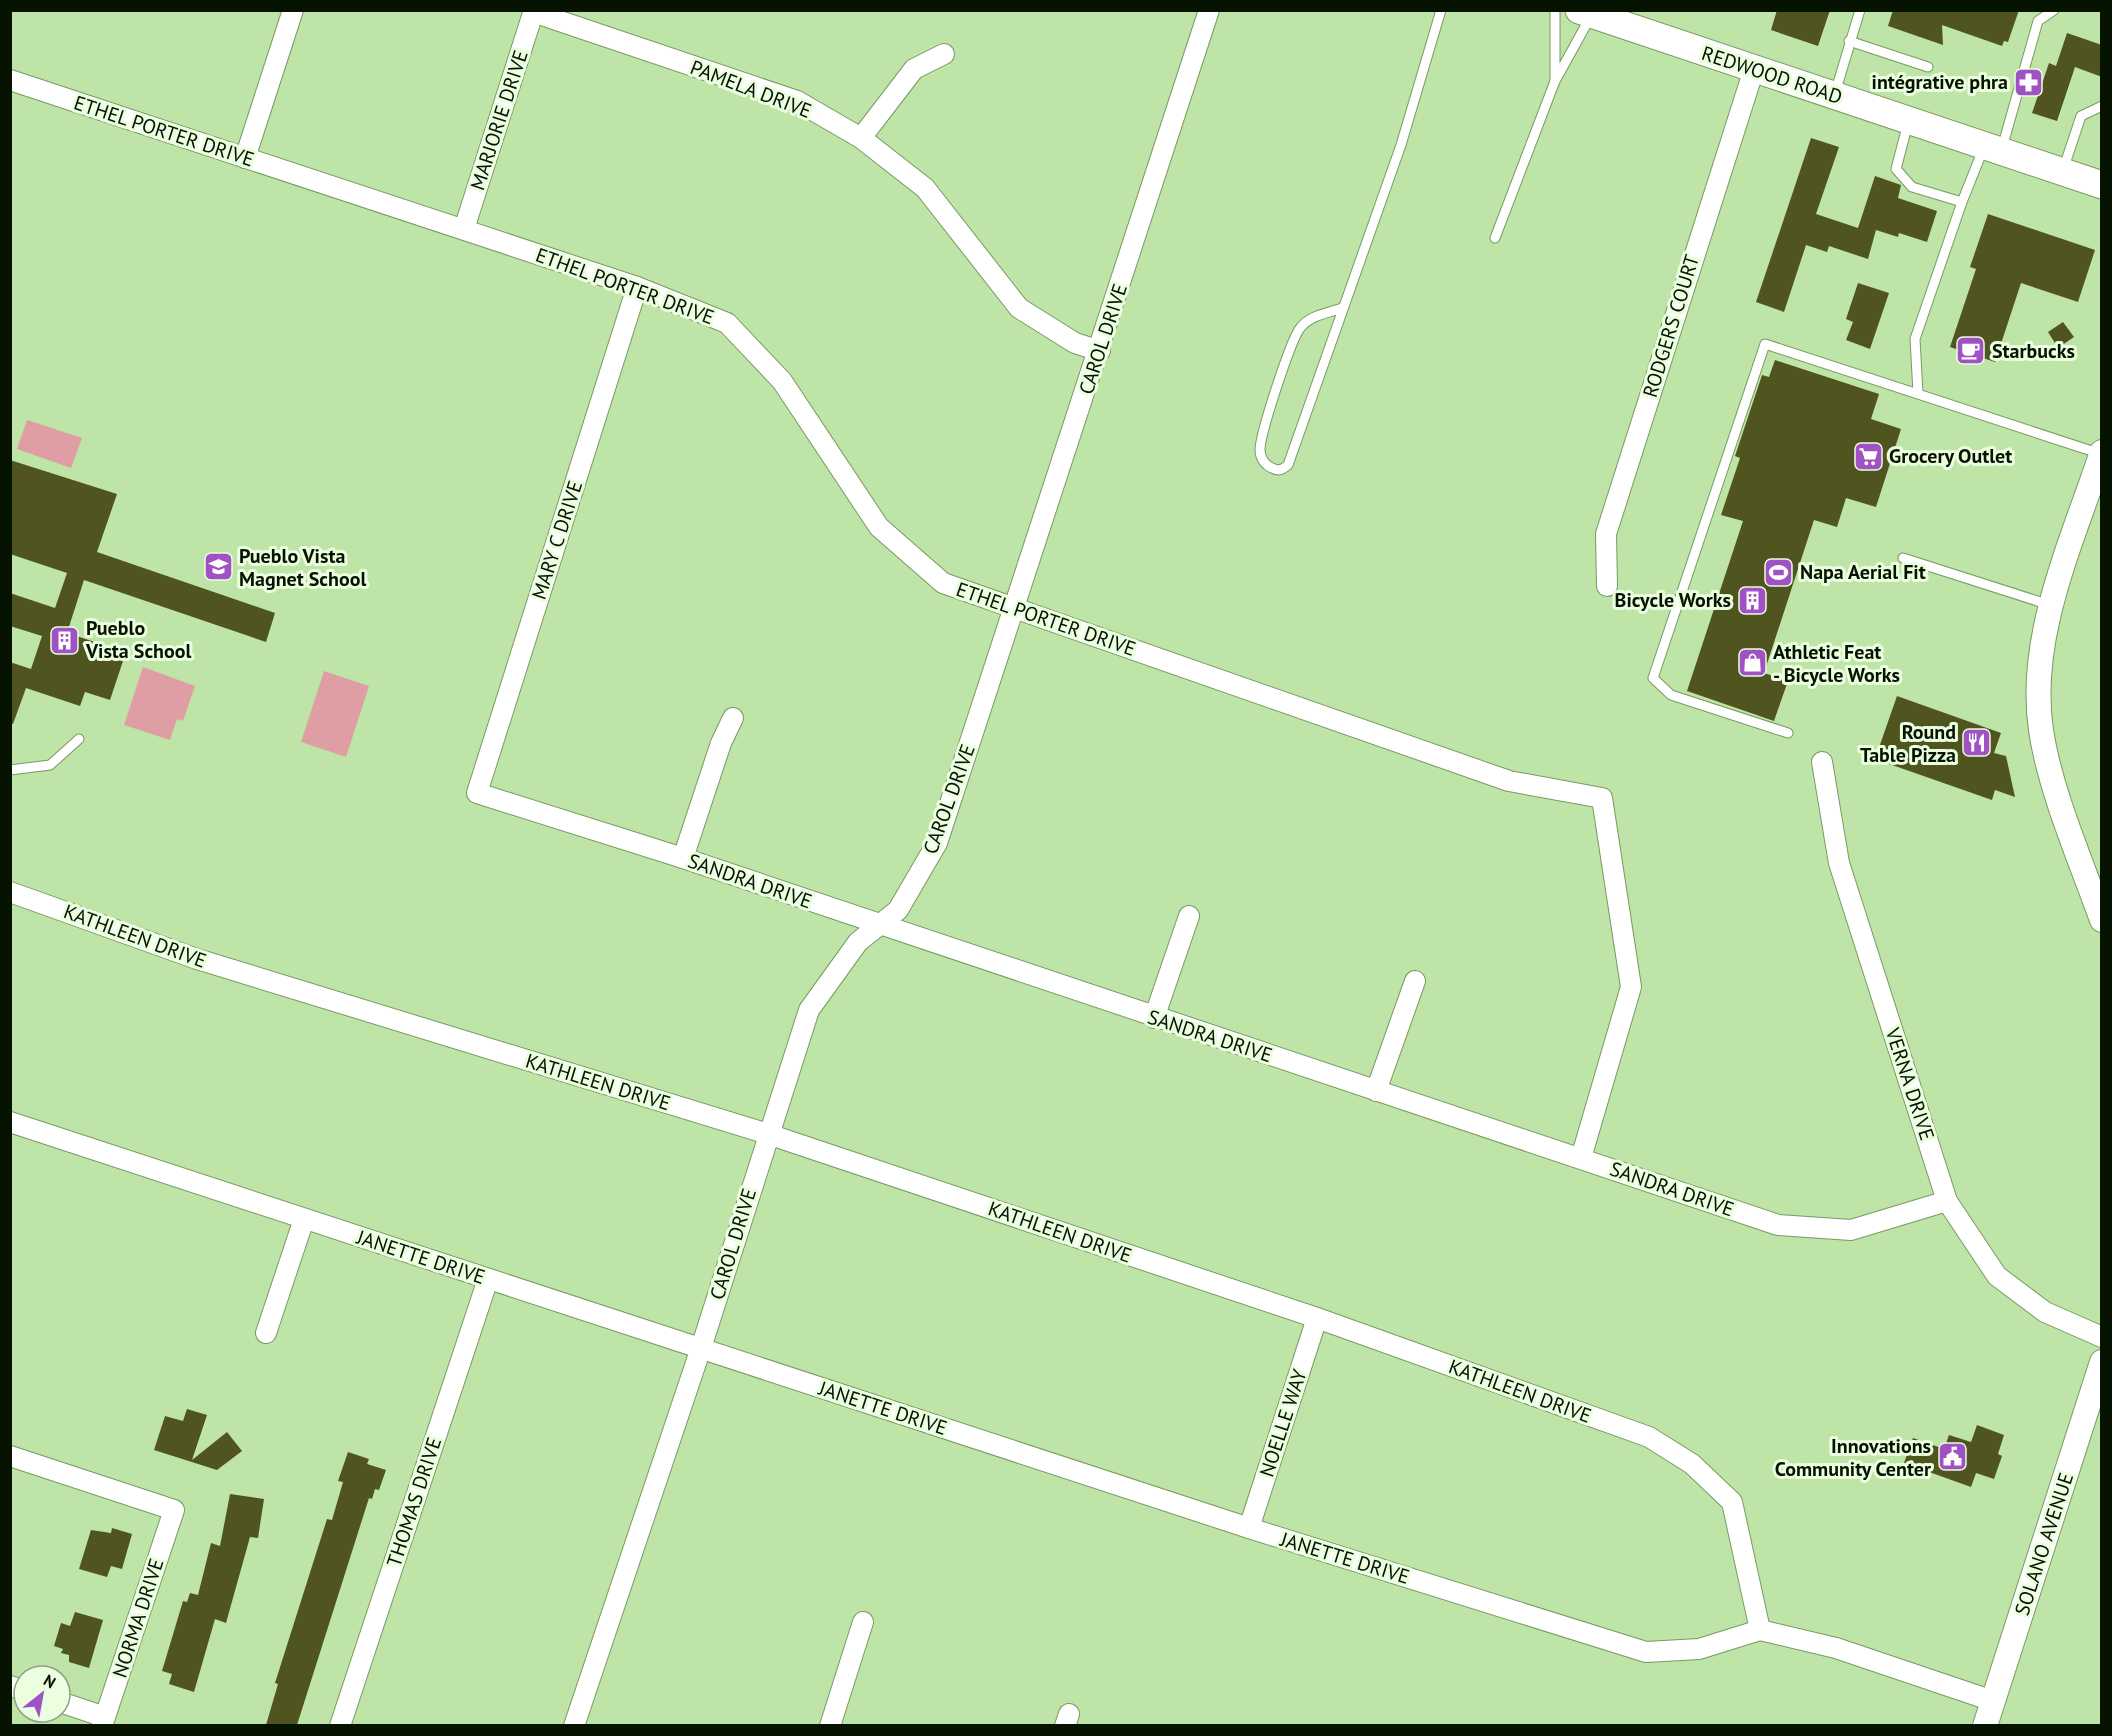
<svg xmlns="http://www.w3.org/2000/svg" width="2112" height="1736" font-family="'PT Sans',sans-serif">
<rect width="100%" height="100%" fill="#bee4a7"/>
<g fill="#df9ea3">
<polygon points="27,420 82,438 71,468 17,449"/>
<polygon points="143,667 195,686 183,721 177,719 170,740 124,725"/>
<polygon points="324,671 369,686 346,757 301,742"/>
</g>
<g fill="#505520">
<polygon points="1777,10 1830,10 1818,46 1771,30"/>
<polygon points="1893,10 2019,10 2008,42 2004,41 2002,46 1942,25 1943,45 1888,26"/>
<polygon points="2067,33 2102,45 2102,77 2075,67 2057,121 2032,113 2049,63 2056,66"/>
<polygon points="1811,138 1839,147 1816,214 1858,228 1875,176 1901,185 1898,198 1937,211 1927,242 1899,233 1898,237 1876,230 1868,259 1829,246 1827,252 1806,245 1784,312 1756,302"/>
<polygon points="1988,214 2095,250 2078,302 2021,283 1995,362 1950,347 1976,269 1970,267"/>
<polygon points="1858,283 1889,293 1870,349 1846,340 1853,322 1846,319"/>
<polygon points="2063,322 2074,337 2058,348 2048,332"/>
<polygon points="1775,360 1879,394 1871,419 1901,429 1876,507 1846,498 1837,527 1814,520 1764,673 1788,681 1774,721 1687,691 1743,521 1721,515 1740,458 1735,456 1762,375 1769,377"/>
<polygon points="10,460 117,494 97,552 275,613 266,642 84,580 67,633 101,644 98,652 123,661 110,700 85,692 80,706 26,688 13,724 10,724 10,662 31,669 42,636 10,626 10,593 55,608 67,573 10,554"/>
<polygon points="1897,696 2001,733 1994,753 2006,756 2015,797 1995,790 1992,800 1875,759"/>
<polygon points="187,1409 207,1415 192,1460 227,1432 242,1451 217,1470 154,1450 165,1416 183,1421"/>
<polygon points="1977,1425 2004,1435 1998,1454 2002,1456 1994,1479 1976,1473 1971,1487 1904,1463 1913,1438 1944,1449 1949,1435 1971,1442"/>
<polygon points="348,1452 369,1459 367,1464 386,1470 379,1490 375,1489 372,1499 369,1498 297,1725 266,1725 278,1684 275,1683 327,1519 332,1520 343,1482 338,1481"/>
<polygon points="230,1494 264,1499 258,1538 250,1537 226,1623 215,1619 194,1692 169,1684 172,1674 162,1671 183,1601 187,1602 190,1593 198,1595 211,1543 220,1546"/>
<polygon points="112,1528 132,1534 122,1569 111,1566 107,1577 79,1569 91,1530 111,1533"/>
<polygon points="75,1612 103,1620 89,1668 69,1662 69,1655 61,1653 63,1649 54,1646 61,1623 70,1626"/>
</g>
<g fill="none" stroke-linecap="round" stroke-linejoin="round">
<defs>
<g id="service">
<polyline points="1555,10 1555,81 1591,16"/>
<polyline points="1849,41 1928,67"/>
<polyline points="1835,93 1860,10"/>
<polyline points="1908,123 1896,169 1912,187 1962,202"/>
<polyline points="2002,148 2038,21 2054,10"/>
<polyline points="2063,170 2081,116 2102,106"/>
<polyline points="1495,238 1555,81"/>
<path d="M1342,308C1328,313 1311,315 1301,327C1291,338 1260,434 1260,450C1260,458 1265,465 1272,468C1279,472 1283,469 1288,465L1401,145L1441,10"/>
<polyline points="1918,393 1915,339 1962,202 1984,147"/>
<polyline points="1903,558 2050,605"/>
<polyline points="1788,733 1671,695 1653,678 1765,344 2101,454"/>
<polyline points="10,770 50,765 79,739"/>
</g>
<g id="minor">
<polyline points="533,12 797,101 861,138 925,188 1019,308 1075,343 1100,351"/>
<polyline points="10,80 637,287 727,323 782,381 879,527 943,583 1509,781 1602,798 1631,987 1581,1158"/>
<polyline points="861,138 914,69 944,54"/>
<polyline points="245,158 293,10"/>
<polyline points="464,229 534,10"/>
<polyline points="637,287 477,793 683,858 1778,1225 1851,1230 1947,1201"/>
<polyline points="1607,586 1606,534 1754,69"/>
<polyline points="1822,762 1839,863 1947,1201 1997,1276 2045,1312 2102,1337"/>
<polyline points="683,858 721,743 733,718"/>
<polyline points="10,892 197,959 768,1134 1317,1318 1649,1437 1692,1464 1732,1502 1760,1630 1836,1648 1993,1701"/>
<polyline points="1154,1018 1189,916"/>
<polyline points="1376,1091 1415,981"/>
<polyline points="10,1122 1249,1528 1646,1652 1699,1649 1760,1630"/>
<polyline points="266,1333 304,1219"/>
<polyline points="10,1456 174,1510 102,1726"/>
<polyline points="1249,1528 1317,1318"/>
<polyline points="10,1686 24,1690"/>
<polyline points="60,1702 105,1717"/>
<polyline points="340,1726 488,1279"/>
<polyline points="574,1726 701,1348 809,1010 858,942 898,910 937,843 1209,10"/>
<polyline points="830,1726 863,1622"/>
<polyline points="1065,1726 1069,1714"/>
</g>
<g id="tertiary">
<path d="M2102,452C2073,540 2027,636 2041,730C2050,791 2081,861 2102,920"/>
<polyline points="1985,1726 2102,1362"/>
</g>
<polyline id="secondary" points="1579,10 2102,185"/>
</defs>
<use href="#service" stroke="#789a61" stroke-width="11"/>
<use href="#minor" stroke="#789a61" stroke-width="22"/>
<use href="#tertiary" stroke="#789a61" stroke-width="26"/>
<use href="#secondary" stroke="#789a61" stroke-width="29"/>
<use href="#service" stroke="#fff" stroke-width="9"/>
<use href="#minor" stroke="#fff" stroke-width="20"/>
<use href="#tertiary" stroke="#fff" stroke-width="24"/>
<use href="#secondary" stroke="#fff" stroke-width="27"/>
</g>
<defs>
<symbol id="pharmacy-square" viewBox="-11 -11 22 22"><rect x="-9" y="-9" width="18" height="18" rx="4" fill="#a052c4" stroke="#ebfee0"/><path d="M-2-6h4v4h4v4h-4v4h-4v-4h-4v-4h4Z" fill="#fff"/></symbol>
<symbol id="cafe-square" viewBox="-11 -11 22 22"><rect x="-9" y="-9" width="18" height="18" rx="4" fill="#a052c4" stroke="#ebfee0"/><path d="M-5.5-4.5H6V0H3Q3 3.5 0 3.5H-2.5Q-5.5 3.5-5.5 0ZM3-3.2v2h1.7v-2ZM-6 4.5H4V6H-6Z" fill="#fff"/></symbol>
<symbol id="supermarket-square" viewBox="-11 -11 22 22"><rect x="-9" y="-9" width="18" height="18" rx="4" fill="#a052c4" stroke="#ebfee0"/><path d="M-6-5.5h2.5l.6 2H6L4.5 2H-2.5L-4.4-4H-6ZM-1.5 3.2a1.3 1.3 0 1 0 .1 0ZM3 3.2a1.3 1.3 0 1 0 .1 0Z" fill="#fff"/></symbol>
<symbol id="school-square" viewBox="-11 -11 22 22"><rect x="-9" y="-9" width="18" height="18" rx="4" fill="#a052c4" stroke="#ebfee0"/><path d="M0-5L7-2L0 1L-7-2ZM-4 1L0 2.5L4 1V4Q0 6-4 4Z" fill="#fff"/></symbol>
<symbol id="stadium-square" viewBox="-11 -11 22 22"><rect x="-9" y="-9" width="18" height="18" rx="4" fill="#a052c4" stroke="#ebfee0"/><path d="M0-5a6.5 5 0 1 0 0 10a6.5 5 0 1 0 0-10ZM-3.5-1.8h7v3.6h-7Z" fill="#fff"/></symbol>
<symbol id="building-square" viewBox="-11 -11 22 22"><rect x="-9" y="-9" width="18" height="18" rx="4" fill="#a052c4" stroke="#ebfee0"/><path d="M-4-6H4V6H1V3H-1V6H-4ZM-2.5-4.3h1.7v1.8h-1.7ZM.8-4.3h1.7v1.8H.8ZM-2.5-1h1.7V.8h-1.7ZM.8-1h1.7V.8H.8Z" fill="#fff"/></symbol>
<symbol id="shop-square" viewBox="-11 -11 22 22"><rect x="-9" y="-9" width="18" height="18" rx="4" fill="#a052c4" stroke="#ebfee0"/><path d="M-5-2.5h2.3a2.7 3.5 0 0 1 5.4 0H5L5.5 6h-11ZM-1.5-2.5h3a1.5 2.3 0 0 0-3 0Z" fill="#fff"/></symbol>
<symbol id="restaurant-square" viewBox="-11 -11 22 22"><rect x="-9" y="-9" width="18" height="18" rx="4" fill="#a052c4" stroke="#ebfee0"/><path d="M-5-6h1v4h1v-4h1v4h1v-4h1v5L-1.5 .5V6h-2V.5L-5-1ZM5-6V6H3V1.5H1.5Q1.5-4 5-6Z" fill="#fff"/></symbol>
<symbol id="civic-square" viewBox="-11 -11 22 22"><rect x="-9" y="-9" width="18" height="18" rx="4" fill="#a052c4" stroke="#ebfee0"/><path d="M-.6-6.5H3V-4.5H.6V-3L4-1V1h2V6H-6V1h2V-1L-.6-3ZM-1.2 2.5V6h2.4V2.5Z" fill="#fff"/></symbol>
</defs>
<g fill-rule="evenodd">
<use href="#pharmacy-square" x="2012" y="66" width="33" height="33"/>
<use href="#cafe-square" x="1954" y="334" width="33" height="33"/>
<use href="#supermarket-square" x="1852" y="440" width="33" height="33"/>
<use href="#school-square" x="202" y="550" width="33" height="33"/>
<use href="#stadium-square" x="1762" y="556" width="33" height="33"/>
<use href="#building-square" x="1736" y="584" width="33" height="33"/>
<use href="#building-square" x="48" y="624" width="33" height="33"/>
<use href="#shop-square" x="1736" y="646" width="33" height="33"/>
<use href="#restaurant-square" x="1960" y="726" width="33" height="33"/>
<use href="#civic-square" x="1936" y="1440" width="33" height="33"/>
</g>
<g text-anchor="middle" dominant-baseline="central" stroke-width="6" stroke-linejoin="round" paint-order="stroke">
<g font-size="20" fill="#071301" stroke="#ebfee0">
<text transform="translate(1772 75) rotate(18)">REDWOOD ROAD</text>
<text transform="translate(751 89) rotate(21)">PAMELA DRIVE</text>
<text transform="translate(499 120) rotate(-72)">MARJORIE DRIVE</text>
<text transform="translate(164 131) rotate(18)">ETHEL PORTER DRIVE</text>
<text transform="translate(625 286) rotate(20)">ETHEL PORTER DRIVE</text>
<text transform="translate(1671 326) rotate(-73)">RODGERS COURT</text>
<text transform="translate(1103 339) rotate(-72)">CAROL DRIVE</text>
<text transform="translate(557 540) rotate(-72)">MARY C DRIVE</text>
<text transform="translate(1046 619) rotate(19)">ETHEL PORTER DRIVE</text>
<text transform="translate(949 799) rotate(-70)">CAROL DRIVE</text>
<text transform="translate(750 881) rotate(19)">SANDRA DRIVE</text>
<text transform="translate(135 936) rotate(20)">KATHLEEN DRIVE</text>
<text transform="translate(1210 1036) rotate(18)">SANDRA DRIVE</text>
<text transform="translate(598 1082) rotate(17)">KATHLEEN DRIVE</text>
<text transform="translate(1910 1084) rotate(72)">VERNA DRIVE</text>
<text transform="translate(1672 1189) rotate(19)">SANDRA DRIVE</text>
<text transform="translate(1060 1232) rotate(19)">KATHLEEN DRIVE</text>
<text transform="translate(733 1244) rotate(-73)">CAROL DRIVE</text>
<text transform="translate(421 1257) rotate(18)">JANETTE DRIVE</text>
<text transform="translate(1520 1391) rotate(20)">KATHLEEN DRIVE</text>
<text transform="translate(883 1408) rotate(18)">JANETTE DRIVE</text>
<text transform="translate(1283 1423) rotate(-72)">NOELLE WAY</text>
<text transform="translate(414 1502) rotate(-72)">THOMAS DRIVE</text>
<text transform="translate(2044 1544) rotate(-72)">SOLANO AVENUE</text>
<text transform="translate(1345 1558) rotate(17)">JANETTE DRIVE</text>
<text transform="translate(138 1618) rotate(-72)">NORMA DRIVE</text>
</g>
<g font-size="20" font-weight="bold" fill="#071301" stroke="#ebfee0" text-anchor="start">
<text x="2008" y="82" text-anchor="end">intégrative phra</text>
<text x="1992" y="351">Starbucks</text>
<text x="1889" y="456">Grocery Outlet</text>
<text x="239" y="556">Pueblo Vista<tspan x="239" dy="23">Magnet School</tspan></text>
<text x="1800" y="572">Napa Aerial Fit</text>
<text x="1731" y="600" text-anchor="end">Bicycle Works</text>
<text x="86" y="628">Pueblo<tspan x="86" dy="23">Vista School</tspan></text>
<text x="1773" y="652">Athletic Feat<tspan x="1773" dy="23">- Bicycle Works</tspan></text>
<text x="1956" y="732" text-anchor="end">Round<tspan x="1956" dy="23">Table Pizza</tspan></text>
<text x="1931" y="1446" text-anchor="end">Innovations<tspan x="1931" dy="23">Community Center</tspan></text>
</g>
</g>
<rect width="2112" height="1736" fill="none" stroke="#071301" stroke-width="24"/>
<g transform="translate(42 1694) rotate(31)"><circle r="28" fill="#ebfee0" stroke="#90a087" stroke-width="1.5"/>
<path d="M0-4.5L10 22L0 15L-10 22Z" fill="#a052c4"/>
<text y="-9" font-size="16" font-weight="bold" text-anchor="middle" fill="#071301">N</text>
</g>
</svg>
